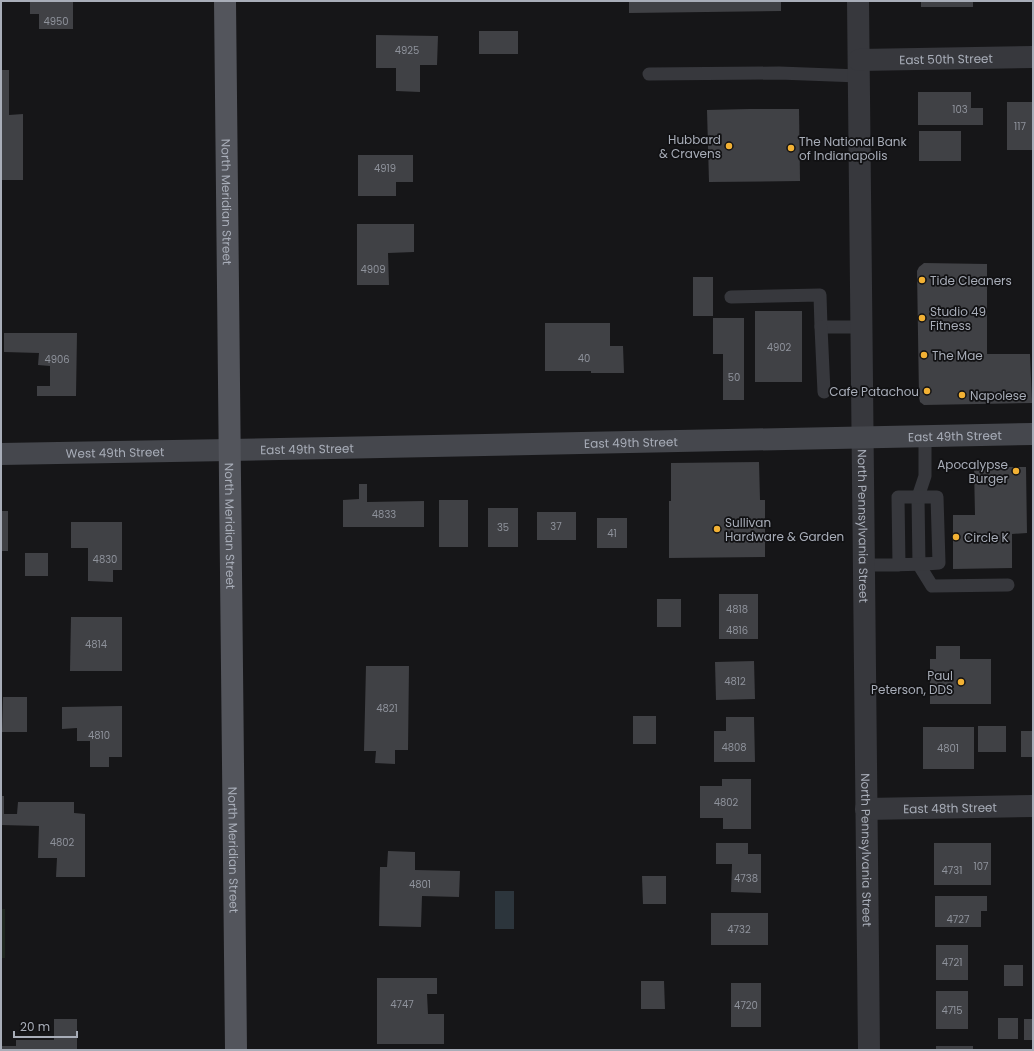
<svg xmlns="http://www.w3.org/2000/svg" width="1034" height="1051" font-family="Poppins,sans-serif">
<rect width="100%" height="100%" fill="#161618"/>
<rect fill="#1e261f" x="1" y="909" width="4" height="49"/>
<rect fill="#2c353c" x="495" y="891" width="19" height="38"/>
<g fill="#404145">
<polygon points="30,1 73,1 73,29 39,29 39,14 30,14"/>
<polygon points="629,1 781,1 781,11 629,13"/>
<rect x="921" y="1" width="52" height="6"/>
<rect x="479" y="31" width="39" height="23"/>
<polygon points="376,35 438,36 437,65 420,65 420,92 396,91 396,68 376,68"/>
<polygon points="1,70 9,70 9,115 23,114 23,180 1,180"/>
<polygon points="918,92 971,92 971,108 983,108 983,125 918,125"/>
<rect x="1007" y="102" width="26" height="48"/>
<polygon points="749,109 799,109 800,181 709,182 707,110"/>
<rect x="919" y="131" width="42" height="30"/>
<polygon points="358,155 413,155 413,182 396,182 396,196 358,196"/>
<polygon points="357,224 414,224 414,252 388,253 389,285 357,285"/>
<polygon points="924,263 987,264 987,354 1030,354 1032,403 924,405 920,402 919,397 917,271 919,267"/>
<rect x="693" y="277" width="20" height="39"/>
<rect x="755" y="311" width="47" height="71"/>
<polygon points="713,318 744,318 744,400 723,400 723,354 713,354"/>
<polygon points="545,323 610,323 610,346 623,346 624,373 591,373 591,371 545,371"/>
<polygon points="4,333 77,333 76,396 37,396 37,386 50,386 50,366 38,365 39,353 4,352"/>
<polygon points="759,462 760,500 765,500 765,557 669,558 669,501 671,501 671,463"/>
<polygon points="974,467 1026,467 1027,533 1012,534 1012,568 953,569 953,515 975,515"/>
<polygon points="359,484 367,484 367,502 424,501 424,527 343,527 343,500 359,499"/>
<rect x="439" y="500" width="29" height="47"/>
<rect x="488" y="508" width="30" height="39"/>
<rect x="1" y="511" width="7" height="40"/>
<rect x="537" y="512" width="39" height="28"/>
<rect x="597" y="518" width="30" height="30"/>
<polygon points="71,522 122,522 122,570 113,570 113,582 88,581 88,548 71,548"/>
<rect x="25" y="553" width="23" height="23"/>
<rect x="719" y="594" width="39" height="45"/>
<rect x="657" y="599" width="24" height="28"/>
<polygon points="71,617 122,617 122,671 70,671"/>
<polygon points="936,646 960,646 960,659 991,659 991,704 930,704 930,659 936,659"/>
<polygon points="754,661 755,699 716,700 715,662"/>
<polygon points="366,666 409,666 408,750 395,750 395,764 375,763 376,751 364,751"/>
<polygon points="3,697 27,697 27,732 2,732"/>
<polygon points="122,706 122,757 109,757 109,767 90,767 90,741 77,741 77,728 62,729 62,707"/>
<rect x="633" y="716" width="23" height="28"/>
<polygon points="726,717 754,717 755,762 714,762 714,731 726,731"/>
<rect x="978" y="726" width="28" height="26"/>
<rect x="923" y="727" width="51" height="42"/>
<rect x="1021" y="731" width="12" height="26"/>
<polygon points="722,779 751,779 751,829 723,829 723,818 700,818 700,786 722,786"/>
<polygon points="1,796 4,796 4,814 17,814 18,802 74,802 74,813 85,814 85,877 56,877 57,858 38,858 39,826 1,825"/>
<polygon points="716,843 748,843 748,854 761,854 761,893 731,892 732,864 716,864"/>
<rect x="934" y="843" width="57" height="42"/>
<polygon points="388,851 415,852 415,870 460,871 459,897 422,896 421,927 379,926 380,867 387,867"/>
<polygon points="642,876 666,876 666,904 643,904"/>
<polygon points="935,896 987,896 987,911 981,911 981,927 935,927"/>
<rect x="711" y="913" width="57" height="32"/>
<rect x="936" y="945" width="32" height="35"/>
<rect x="1004" y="965" width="19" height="21"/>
<polygon points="377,978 437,978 437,994 427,994 428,1014 444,1014 444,1044 377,1044"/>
<polygon points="641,981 664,981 665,1009 641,1009"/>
<rect x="731" y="983" width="30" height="44"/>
<rect x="936" y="991" width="32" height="38"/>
<rect x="998" y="1018" width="20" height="21"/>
<polygon points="54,1019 77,1019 77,1050 1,1050 1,1046 16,1046 16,1040 54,1040"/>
<rect x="1024" y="1019" width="9" height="21"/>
<rect x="936" y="1046" width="37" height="4"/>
</g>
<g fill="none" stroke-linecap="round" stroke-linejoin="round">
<g stroke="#37383d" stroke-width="13">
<polyline points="649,74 779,73 859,76"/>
<polyline points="731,297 820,295 821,327 862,327"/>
<polyline points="821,327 824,392"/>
<polyline points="925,436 925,476 918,497 919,565 932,586 1008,585"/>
<path d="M864,565C889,565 914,565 939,563L937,497H898L899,565"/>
</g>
<g stroke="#37383d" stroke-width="22">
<path id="s1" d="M858,1L869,1050"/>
<path id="s2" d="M859,60L1033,57"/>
<path id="s3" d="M866,809L1033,806"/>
</g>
<path stroke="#45474d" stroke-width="22" id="s4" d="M1,454L229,450L1033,434"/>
<path stroke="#53555c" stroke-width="22" id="s5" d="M225,1L236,1050"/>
</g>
<g fill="#f2b134" stroke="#111113" stroke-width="1.5">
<circle cx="729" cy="146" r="4"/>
<circle cx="791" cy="148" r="4"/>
<circle cx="922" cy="280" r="4"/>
<circle cx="922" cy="318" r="4"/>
<circle cx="924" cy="355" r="4"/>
<circle cx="927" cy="391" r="4"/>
<circle cx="962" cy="395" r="4"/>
<circle cx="1016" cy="471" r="4"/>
<circle cx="717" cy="529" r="4"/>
<circle cx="956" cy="537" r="4"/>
<circle cx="961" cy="682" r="4"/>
</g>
<g text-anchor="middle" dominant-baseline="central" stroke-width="3.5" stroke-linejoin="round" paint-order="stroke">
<g font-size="10" fill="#8e929b">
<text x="56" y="21">4950</text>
<text x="407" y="50">4925</text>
<text x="960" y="109">103</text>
<text x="1020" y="126">117</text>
<text x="385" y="168">4919</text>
<text x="373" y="269">4909</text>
<text x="779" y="347">4902</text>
<text x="584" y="358">40</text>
<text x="57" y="359">4906</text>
<text x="734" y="377">50</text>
<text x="384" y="514">4833</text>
<text x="556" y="526">37</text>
<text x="503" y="527">35</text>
<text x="612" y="533">41</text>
<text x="105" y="559">4830</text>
<text x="737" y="609">4818</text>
<text x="737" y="630">4816</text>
<text x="96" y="644">4814</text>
<text x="735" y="681">4812</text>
<text x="387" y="708">4821</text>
<text x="99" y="735">4810</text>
<text x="734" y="747">4808</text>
<text x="948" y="748">4801</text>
<text x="726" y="802">4802</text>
<text x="62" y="842">4802</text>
<text x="981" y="866">107</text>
<text x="952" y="870">4731</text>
<text x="746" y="878">4738</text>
<text x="420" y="884">4801</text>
<text x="958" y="919">4727</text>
<text x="739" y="929">4732</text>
<text x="952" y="962">4721</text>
<text x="402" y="1004">4747</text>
<text x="746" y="1005">4720</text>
<text x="952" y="1010">4715</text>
</g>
<g font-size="12" fill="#a8adb8" stroke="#111113">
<text stroke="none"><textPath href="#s2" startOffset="87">East 50th Street</textPath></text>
<text stroke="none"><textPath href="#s5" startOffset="201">North Meridian Street</textPath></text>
<text stroke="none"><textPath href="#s4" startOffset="954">East 49th Street</textPath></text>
<text stroke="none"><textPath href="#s4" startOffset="630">East 49th Street</textPath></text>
<text stroke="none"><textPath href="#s4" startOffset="306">East 49th Street</textPath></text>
<text stroke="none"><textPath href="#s4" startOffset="114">West 49th Street</textPath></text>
<text stroke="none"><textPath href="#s1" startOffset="525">North Pennsylvania Street</textPath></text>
<text stroke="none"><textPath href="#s5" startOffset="525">North Meridian Street</textPath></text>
<text stroke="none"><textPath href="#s3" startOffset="84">East 48th Street</textPath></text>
<text stroke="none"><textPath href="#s5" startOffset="849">North Meridian Street</textPath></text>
<text stroke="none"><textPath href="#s1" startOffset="849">North Pennsylvania Street</textPath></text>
</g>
<g font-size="12" fill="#a8adb8" stroke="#111113" text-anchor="start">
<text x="721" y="139" text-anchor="end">Hubbard<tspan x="721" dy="14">&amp; Cravens</tspan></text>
<text x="799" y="141">The National Bank<tspan x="799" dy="14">of Indianapolis</tspan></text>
<text x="930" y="280">Tide Cleaners</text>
<text x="930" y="311">Studio 49<tspan x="930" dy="14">Fitness</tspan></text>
<text x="932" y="355">The Mae</text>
<text x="919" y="391" text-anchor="end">Cafe Patachou</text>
<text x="970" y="395">Napolese</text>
<text x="1008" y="464" text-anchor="end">Apocalypse<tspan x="1008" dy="14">Burger</tspan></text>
<text x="725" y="522">Sullivan<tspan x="725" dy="14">Hardware &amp; Garden</tspan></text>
<text x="964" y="537">Circle K</text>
<text x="953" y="675" text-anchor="end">Paul<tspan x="953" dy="14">Peterson, DDS</tspan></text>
</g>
</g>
<rect width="1034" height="1051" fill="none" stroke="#a8adb8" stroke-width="4"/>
<path d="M14 1031v6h63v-6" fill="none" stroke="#a8adb8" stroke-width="2"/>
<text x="20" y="1031" font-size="12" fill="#a8adb8" stroke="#111113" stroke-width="3" paint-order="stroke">20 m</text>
</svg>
